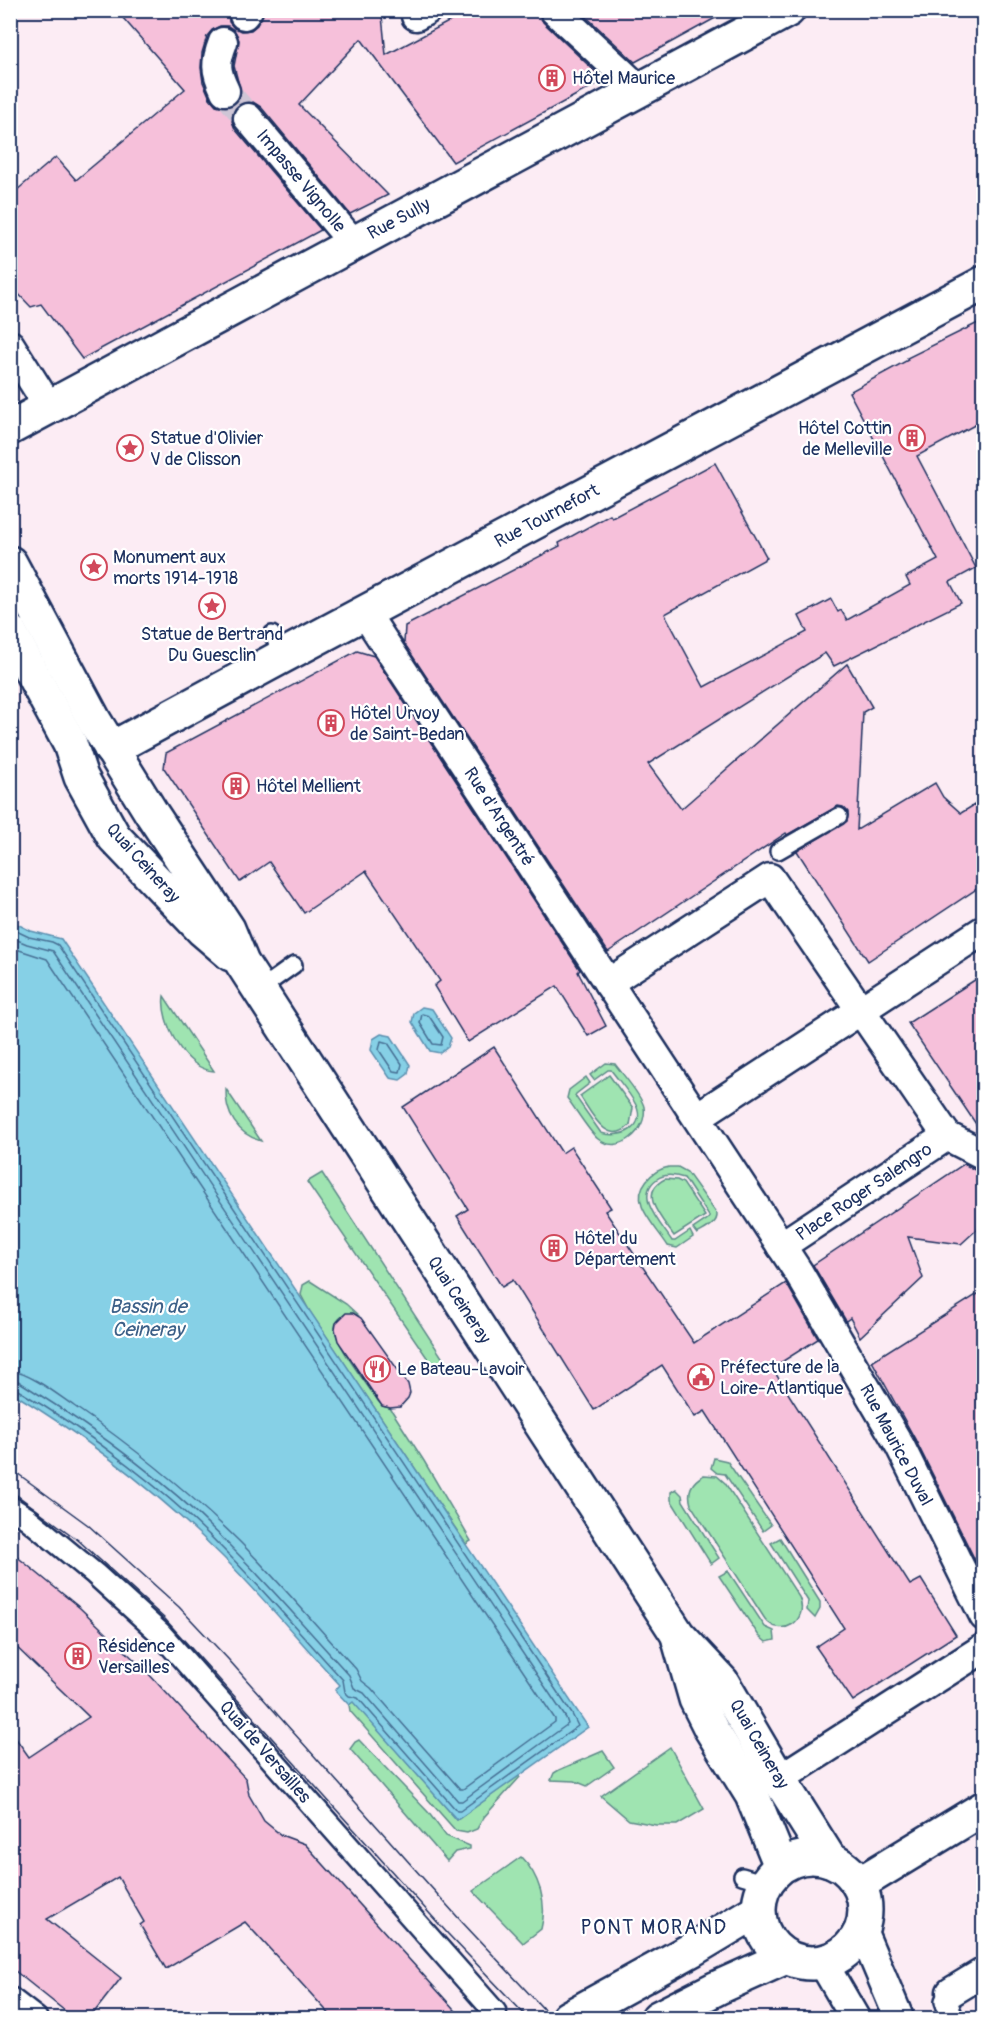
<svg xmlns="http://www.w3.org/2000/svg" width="994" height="2029" font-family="Pangolin,sans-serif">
<rect width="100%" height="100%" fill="#fcecf4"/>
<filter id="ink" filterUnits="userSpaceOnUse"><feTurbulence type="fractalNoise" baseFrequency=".0167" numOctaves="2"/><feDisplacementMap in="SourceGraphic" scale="12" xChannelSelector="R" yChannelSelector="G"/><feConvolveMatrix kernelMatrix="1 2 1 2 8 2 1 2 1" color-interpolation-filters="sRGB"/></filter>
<g filter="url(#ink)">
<g fill="#9fe4b1" stroke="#5d8a88" stroke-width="1.5">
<path d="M164,996L214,1071C185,1070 160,1022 164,996Z"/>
<path d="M606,1063L615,1064C623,1075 642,1096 644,1107C648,1130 619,1156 598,1139C589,1132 575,1108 567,1098L569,1090L586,1077L590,1083L576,1094L575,1096L601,1133C619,1139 647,1129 636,1105C630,1093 619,1081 611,1070H608L594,1080L590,1075Z"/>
<path d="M609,1075L633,1108L630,1125C607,1148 591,1112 580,1096Z"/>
<path d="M226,1089L261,1141C237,1134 225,1113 226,1089Z"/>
<path d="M669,1167H678L687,1172L717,1214C718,1224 705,1229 697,1234L693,1229L709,1218V1216L684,1178C675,1175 665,1173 657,1179C633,1196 662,1225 672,1241H675L690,1231L693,1237L677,1248L668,1246C661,1235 646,1218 642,1206C635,1187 652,1170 669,1167Z"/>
<polygon points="322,1173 451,1371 436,1367 428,1359 307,1182"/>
<path d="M665,1179L677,1180L683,1183L705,1216L674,1236C662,1219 637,1193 665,1179Z"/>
<path d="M310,1281L346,1304L358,1315L345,1314C340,1318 335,1321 335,1328C334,1343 369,1387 378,1401L383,1406L390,1408L424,1461L471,1541L466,1544L310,1312L301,1295L303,1285Z"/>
<polygon points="714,1458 727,1461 771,1525 763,1531 725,1474 717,1473 711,1468"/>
<path d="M704,1475L717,1476L725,1483L799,1597C810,1621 781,1639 765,1619L691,1505C687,1491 691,1482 704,1475Z"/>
<polygon points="676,1489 682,1495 683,1501 719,1558 711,1564 671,1500 671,1492"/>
<polygon points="780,1538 820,1602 820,1609 815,1618 807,1610 808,1601 771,1543"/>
<polygon points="728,1571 765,1627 774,1631 775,1640 766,1642 759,1636 719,1576"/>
<polygon points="353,1701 457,1820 520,1775 520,1777 484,1817 477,1829 467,1833 456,1831 350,1711 349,1705"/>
<polygon points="359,1740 428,1812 446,1836 470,1846 470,1849 455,1852 447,1861 350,1749 355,1742"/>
<polygon points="670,1747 704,1809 677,1825 656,1825 629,1820 601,1796"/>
<polygon points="603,1751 614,1767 587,1786 575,1781 551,1780 554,1773 559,1770"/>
<path d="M521,1857C539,1875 548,1903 541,1929L523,1943L473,1891Z"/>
</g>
<g fill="#86d0e6" stroke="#5b90b0" stroke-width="1.5">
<path d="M11,921L31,931L61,939L588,1727L457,1820L353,1702L349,1705L335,1690L340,1685C301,1643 264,1598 223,1557C160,1494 87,1438 11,1392Z"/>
<polygon points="422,1007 432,1009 451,1038 448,1047 440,1053 430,1051 412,1022 414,1013"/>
<polygon points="381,1034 391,1036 410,1065 408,1074 400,1080 390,1078 371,1050 373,1039"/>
</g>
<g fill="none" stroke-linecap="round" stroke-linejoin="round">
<g stroke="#466f94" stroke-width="1.5">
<path d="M10,928L29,937L52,942L58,945L572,1714L578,1726L460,1811H457L358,1698L349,1696L345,1692L343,1680C305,1639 268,1595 229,1555C170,1493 89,1432 16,1389L10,1388"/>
<path d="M10,937L27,944L53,951L566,1718L568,1724L462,1801H458L364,1693L354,1688L349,1675C311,1634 274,1590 234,1550C175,1487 102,1434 29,1388L18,1381L10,1380"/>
<path d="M10,947L47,959L555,1719V1722L463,1789H460L371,1688L362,1681L356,1669C317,1627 280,1582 239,1541C188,1491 132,1446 74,1406C58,1395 29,1372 10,1371"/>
<polygon points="422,1014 429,1016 443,1037 441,1045 433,1044 420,1023"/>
<polygon points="381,1041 388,1043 402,1064 400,1072 393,1071 379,1050"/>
</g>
</g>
<g fill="#f6c0da" stroke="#1b2f5e" stroke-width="1.5" fill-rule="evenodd">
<path d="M116,10H228L229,22L234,28L242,31L251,30L257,25L264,10H388L382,16L386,55L471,10H538L543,22L604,80L453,162L361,39L299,105L388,195L350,214L261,107L253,102H245L238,105L232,113V121L235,129L321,230L82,359L41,304L31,307L10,285V196L56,157L76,180L185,89ZM220,26H228L235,31L239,40L234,66L241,93L238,101L232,106L224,107L216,105L210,98L203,82L201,68L202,53L207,36L212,30Z"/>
<polygon points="579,10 730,10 635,62"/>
<polygon points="984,320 984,420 917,456 976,568 950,582 961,603 834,666 825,653 648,764 681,809 847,664 872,707 863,712 857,830 935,783 943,797 961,813 984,799 984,884 868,961 797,851 847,821 848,812 843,807 838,806 787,835 786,833 608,952 404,643 405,626 560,546 559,543 610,515 612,518 715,463 767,558 665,614 704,687 807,632 799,616 831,599 838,612 841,610 847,620 910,585 906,577 938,560 849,392 908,360 907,358"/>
<polygon points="357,651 374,656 580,970 578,972 606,1026 588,1036 557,986 468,1042 434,986 440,981 366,871 304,913 269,862 240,882 164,768 166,753"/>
<polygon points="984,974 984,1136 908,1023"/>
<polygon points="494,1047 562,1153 571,1147 611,1208 605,1211 694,1343 786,1283 818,1339 772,1368 910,1585 921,1579 956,1635 853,1701 816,1647 844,1628 705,1411 695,1417 662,1365 594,1410 513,1280 502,1287 457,1216 468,1209 403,1107"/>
<polygon points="964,1164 984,1175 984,1223 961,1244 908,1237 923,1278 860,1337 850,1318 846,1321 813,1265"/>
<polygon points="984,1290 984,1578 915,1439 872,1361"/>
<polygon points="346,1313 353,1313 361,1318 408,1384 410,1393 408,1398 400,1407 390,1408 382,1406 338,1341 335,1329 336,1323"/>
<polygon points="10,1551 80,1608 146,1671 246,1779 249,1795 264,1821 281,1835 305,1844 463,2019 334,2019 245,1922 166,1969 140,1925 144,1922 118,1877 47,1919 121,1978 89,2019 75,2019 10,1967 10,1730 29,1757 89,1717 10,1641"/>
</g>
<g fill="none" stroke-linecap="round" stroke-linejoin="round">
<polyline stroke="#cfc6d6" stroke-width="28" stroke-dasharray="28 14" stroke-linecap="butt" points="225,91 248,118"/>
<defs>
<g id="service">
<polyline points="272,634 283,656"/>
<polyline points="778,851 839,816"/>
<polyline points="259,990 294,965"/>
<polyline points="742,1876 766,1883"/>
</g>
<g id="pedestrian">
<polyline points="10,1507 27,1518 95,1574 160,1633 495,2012 496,2018"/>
<polyline points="951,1992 946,2001 952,2018"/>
<polyline points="10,1998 36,2018"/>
</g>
<g id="minor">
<polyline points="554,10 640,90"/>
<polyline points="244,15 248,10"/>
<polyline points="416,16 427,10"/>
<path d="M223,42C215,63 215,70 225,91"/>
<polyline points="248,118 354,244"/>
<polyline points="10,345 49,407"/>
<polyline points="365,613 799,1273 900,1446 984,1616"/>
<polyline points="608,983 770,878 947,1136 984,1155"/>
<polyline points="697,1117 984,930"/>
<polyline points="781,1246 947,1136"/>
<polyline points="779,1779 984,1648"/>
<polyline points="862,1930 899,2018"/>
<polyline points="823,1963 855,2018"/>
<polyline points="951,1992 984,1972"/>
</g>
<g id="secondary">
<polyline points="10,428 788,10"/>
<polyline points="10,563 95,722 152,814 228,929 242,963 678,1635 722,1682 779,1779 830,1860"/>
<polyline points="10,632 70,744 81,777 114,837 203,930 231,954"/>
<polyline points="111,749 283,656 984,283"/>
<polyline points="679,1640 696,1699 711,1729 752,1795 781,1866"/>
<circle cx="812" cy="1910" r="53"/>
<polyline points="859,1884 984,1808"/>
<polyline points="568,2018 693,1949 758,1910"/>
<polyline points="658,2018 717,1988 786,1957"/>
</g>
</defs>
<use href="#service" stroke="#1b2f5e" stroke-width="20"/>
<use href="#pedestrian" stroke="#1b2f5e" stroke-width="26"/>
<use href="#minor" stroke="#1b2f5e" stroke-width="33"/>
<use href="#secondary" stroke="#1b2f5e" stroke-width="38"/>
<use href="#service" stroke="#fff" stroke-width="15"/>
<use href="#pedestrian" stroke="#fff" stroke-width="21"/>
<use href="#minor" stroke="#fff" stroke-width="28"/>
<use href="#secondary" stroke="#fff" stroke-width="33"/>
<g stroke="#1b2f5e" stroke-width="1.5">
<polyline points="10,1468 88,1525 179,1607 228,1659 462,1922 552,2018"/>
<polyline points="10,1490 78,1540 165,1619 448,1934 528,2018"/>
</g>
</g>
</g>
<defs>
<symbol id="building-ring" viewBox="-11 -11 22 22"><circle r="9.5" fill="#fff" stroke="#d1495b" stroke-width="1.5"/><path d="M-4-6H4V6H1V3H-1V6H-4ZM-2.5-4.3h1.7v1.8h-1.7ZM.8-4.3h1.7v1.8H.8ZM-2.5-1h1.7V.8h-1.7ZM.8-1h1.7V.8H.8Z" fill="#d1495b"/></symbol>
<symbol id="sight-ring" viewBox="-11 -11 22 22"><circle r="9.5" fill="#fff" stroke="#d1495b" stroke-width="1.5"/><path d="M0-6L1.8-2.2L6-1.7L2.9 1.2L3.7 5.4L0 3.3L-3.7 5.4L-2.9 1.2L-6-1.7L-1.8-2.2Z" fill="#d1495b"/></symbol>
<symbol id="restaurant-ring" viewBox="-11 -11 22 22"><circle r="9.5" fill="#fff" stroke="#d1495b" stroke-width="1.5"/><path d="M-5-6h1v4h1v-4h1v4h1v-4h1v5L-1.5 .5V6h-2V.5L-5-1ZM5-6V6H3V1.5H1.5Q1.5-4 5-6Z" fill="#d1495b"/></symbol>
<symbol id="civic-ring" viewBox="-11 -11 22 22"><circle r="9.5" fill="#fff" stroke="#d1495b" stroke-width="1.5"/><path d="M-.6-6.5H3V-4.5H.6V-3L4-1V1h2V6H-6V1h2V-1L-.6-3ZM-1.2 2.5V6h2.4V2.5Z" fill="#d1495b"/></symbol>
</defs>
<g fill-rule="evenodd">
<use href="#building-ring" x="537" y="63" width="30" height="30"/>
<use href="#building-ring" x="897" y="423" width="30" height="30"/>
<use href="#sight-ring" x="115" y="433" width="30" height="30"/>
<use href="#sight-ring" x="79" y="552" width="30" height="30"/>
<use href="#sight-ring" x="197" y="591" width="30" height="30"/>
<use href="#building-ring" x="316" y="708" width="30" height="30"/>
<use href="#building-ring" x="221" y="771" width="30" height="30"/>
<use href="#building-ring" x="539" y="1233" width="30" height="30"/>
<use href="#restaurant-ring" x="362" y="1354" width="30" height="30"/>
<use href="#civic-ring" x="686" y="1362" width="30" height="30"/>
<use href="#building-ring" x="63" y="1641" width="30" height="30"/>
</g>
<g text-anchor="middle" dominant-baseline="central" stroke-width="4.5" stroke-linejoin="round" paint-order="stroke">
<g font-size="18" fill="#1b2f5e" stroke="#fff" text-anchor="start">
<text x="572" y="78">Hôtel Maurice</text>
<text x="892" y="428" text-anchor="end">Hôtel Cottin<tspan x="892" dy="21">de Melleville</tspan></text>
<text x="150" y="438">Statue d'Olivier<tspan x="150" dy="21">V de Clisson</tspan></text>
<text x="113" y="557">Monument aux<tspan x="113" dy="21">morts 1914-1918</tspan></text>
<text x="212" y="634" text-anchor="middle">Statue de Bertrand<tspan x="212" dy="21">Du Guesclin</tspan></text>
<text x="350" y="713">Hôtel Urvoy<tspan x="350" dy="21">de Saint-Bedan</tspan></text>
<text x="256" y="786">Hôtel Mellient</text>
<text x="574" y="1238">Hôtel du<tspan x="574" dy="21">Département</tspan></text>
<text x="720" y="1367">Préfecture de la<tspan x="720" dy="21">Loire-Atlantique</tspan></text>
<text x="397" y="1369">Le Bateau-Lavoir</text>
<text x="98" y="1646">Résidence<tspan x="98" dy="21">Versailles</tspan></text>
</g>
<g font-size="18" fill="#1b2f5e" stroke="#fff">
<text transform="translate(301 181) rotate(50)">Impasse Vignolle</text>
<text transform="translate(399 219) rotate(-28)">Rue Sully</text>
<text transform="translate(547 516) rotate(-28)">Rue Tournefort</text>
<text transform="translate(499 817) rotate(57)">Rue d'Argentré</text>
<text transform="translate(143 863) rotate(48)">Quai Ceineray</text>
<text transform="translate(864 1192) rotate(-34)">Place Roger Salengro</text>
<text transform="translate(459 1300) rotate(57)">Quai Ceineray</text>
<text transform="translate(896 1445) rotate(62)">Rue Maurice Duval</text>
<text transform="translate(759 1744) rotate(60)">Quai Ceineray</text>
<text transform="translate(265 1752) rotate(49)">Quai de Versailles</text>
</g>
<g font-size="20" font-style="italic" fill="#3b5f87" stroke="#fff">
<text x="148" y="1306">Bassin de<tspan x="148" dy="23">Ceineray</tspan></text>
</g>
<g font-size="20" letter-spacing="1.5" fill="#1b2f5e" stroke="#fff">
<text x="654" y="1927">PONT MORAND</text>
</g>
</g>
<rect width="994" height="2029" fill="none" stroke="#fff" stroke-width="36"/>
<rect x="18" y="18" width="958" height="1993" fill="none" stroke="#1b2f5e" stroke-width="2" filter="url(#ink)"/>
</svg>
